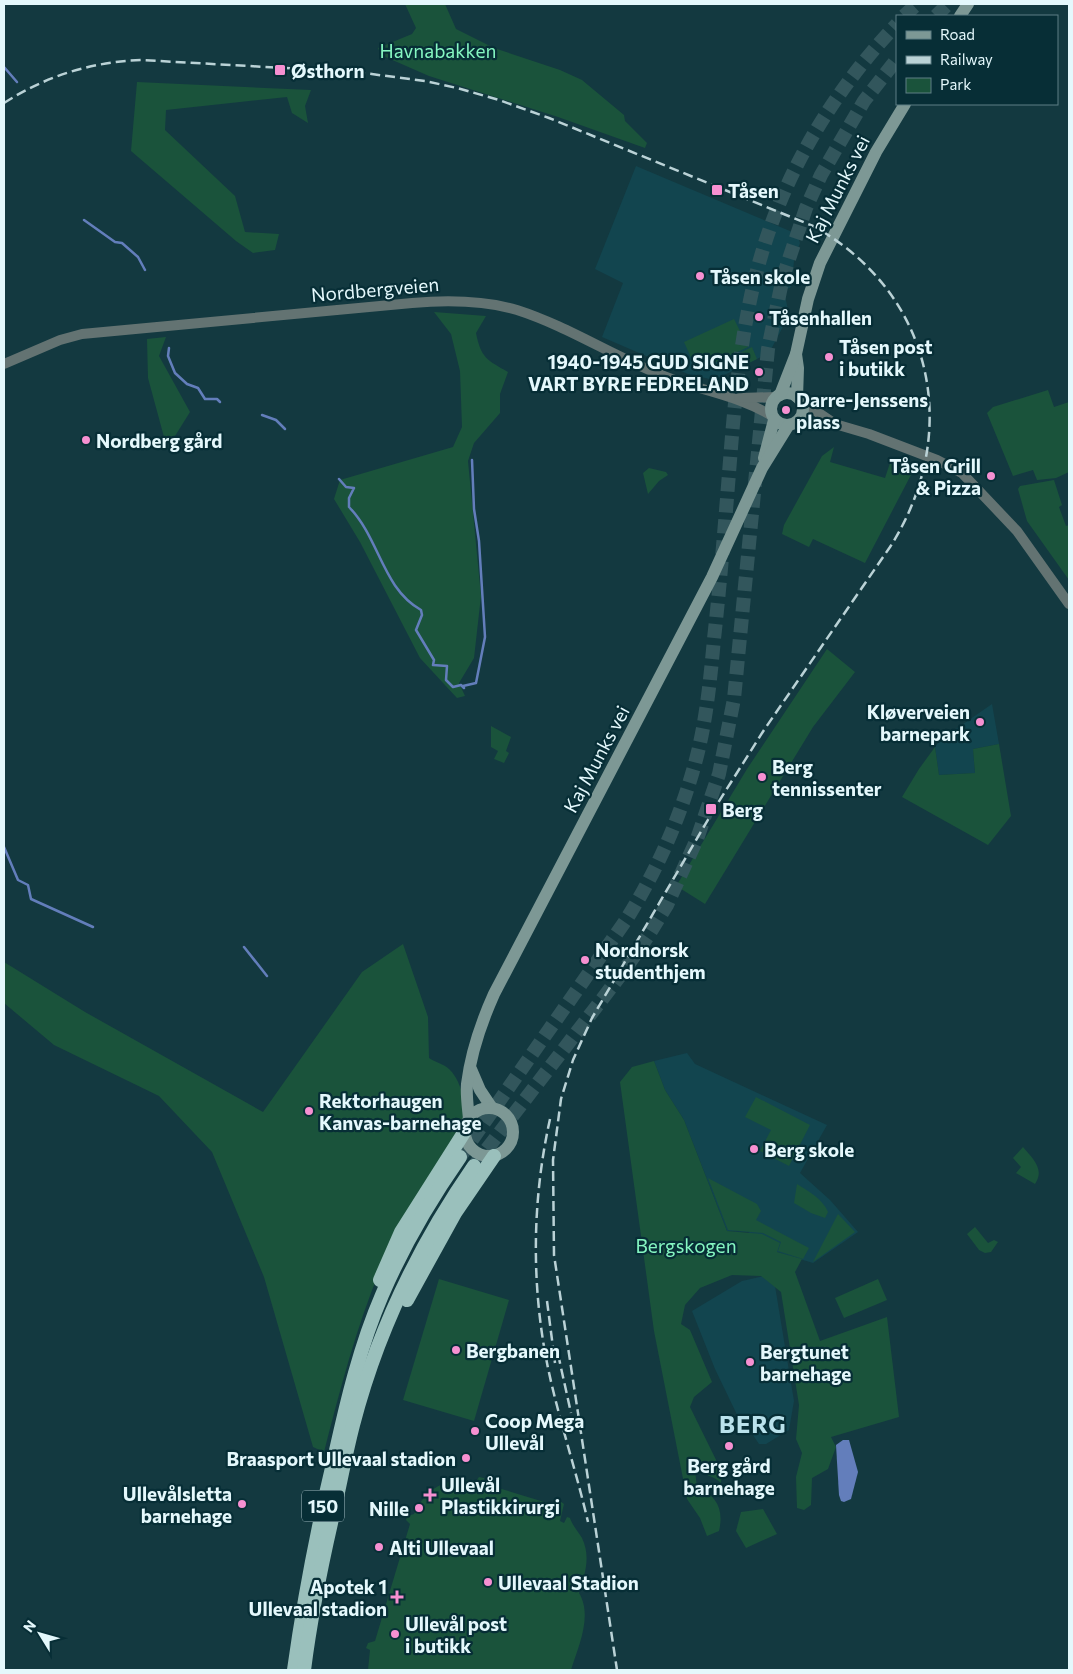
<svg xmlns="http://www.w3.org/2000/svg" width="1073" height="1674" font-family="Commissioner,sans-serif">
<rect width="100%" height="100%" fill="#133940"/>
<g fill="#12454f">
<polygon points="636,166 797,234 800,243 794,261 791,287 784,291 788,310 786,321 769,353 714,380 688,374 602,337 623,283 595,269"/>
<polygon points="992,704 999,744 973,749 975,773 939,775 935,747 940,740"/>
<polygon points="687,1053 695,1064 827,1125 800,1173 830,1200 858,1232 813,1263 777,1252 748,1232 727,1231 684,1120 665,1090 654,1061"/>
<polygon points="773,1274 794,1401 789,1430 766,1444 759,1444 747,1426 742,1425 715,1369 692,1311 742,1281"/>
</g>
<g fill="#1a533b">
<polygon points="405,4 445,4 456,29 494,48 560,70 582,80 624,115 625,121 647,143 645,148 558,117 429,76 381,55 378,48 412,34 416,28"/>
<polygon points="137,82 311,90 305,106 308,123 292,113 287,97 166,110 165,130 235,196 245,232 279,234 275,250 253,253 236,241 131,151"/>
<path d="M434,312L486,316L476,333C481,358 487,360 508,372L500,394V413L474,443L468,461L481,596L474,658L459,683L465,696L457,698L420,658L360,542L334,499L340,480L453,447L462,427L460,371L451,334Z"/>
<polygon points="734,319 748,347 697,371 684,342"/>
<polygon points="166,337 159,356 190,412 170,444 164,437 148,378 147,339"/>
<polygon points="752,347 757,359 737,369 731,357"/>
<polygon points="1048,390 1054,407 1069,402 1069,472 1056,478 1037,480 1033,470 1013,476 987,413 993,407"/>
<polygon points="834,447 830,462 885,478 890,463 913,471 865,563 813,539 809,547 782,534 784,525 822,456"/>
<polygon points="649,468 666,472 668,475 659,481 648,494 643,473"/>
<polygon points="1054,480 1062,505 1059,507 1066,526 1069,525 1069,580 1027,521 1018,489 1020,486"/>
<polygon points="827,649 855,672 813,727 705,904 678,887 678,883 747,769"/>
<polygon points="491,726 511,737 506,751 509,753 504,763 494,759 498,751 491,747"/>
<polygon points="999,744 1011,816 988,845 902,797 919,769 935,747 939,775 975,773 973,749"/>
<path d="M403,944L428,1017L429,1058C435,1062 444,1064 449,1069C459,1078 465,1098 464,1111C461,1153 413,1198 395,1236C362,1305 343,1378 324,1452L313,1447L264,1277L212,1152L159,1096L54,1045L4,1003V962L85,1012L263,1112L362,972Z"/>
<path d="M654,1061L665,1090L684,1120L727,1231L762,1234L780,1243L777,1252L802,1259L795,1272L820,1341L887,1317L899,1417L831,1437L836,1447L828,1469L812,1478L811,1505L804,1510L797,1508L796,1477L802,1453L796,1439L799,1405L781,1292L761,1276L732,1275L700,1288L685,1305L681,1324L690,1330L712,1382L694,1397L690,1407L722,1472L721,1483C714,1476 705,1476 698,1469L695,1470L697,1488C717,1495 724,1510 719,1531L707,1536L700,1518L687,1499L654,1331L620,1082L632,1067Z"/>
<polygon points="756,1097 810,1125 789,1166 760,1151 771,1130 745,1117"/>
<path d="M1023,1147C1033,1159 1045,1169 1035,1184L1016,1173L1021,1167L1013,1158Z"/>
<polygon points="708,1178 757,1204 761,1211 756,1220 809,1248 803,1259 778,1251 781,1242 763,1233 728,1230"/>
<path d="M797,1184C808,1191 823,1199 828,1212L825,1218L811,1213L794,1203Z"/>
<polygon points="838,1214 855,1232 813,1262"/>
<polygon points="975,1227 988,1243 994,1240 998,1242 991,1252 985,1253 979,1250 967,1234"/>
<polygon points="439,1279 509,1300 474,1421 403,1400"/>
<polygon points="878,1279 887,1300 844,1318 835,1298"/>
<path d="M479,1477L484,1478L485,1484L554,1505L560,1501L564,1504L560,1521L564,1523L567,1517L570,1518C572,1525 578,1531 582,1538C591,1557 585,1574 579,1593C593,1616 578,1647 571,1670H368L370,1650L366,1648L368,1643L375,1641L410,1524L406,1520L407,1516L414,1514C426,1487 447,1477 476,1481Z"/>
<polygon points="763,1509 777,1534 746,1548 736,1531 741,1512"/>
</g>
<polygon fill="#637ebb" points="843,1440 849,1440 858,1472 851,1499 844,1502 841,1501 839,1495 836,1445"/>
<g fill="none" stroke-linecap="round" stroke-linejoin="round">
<g stroke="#637ebb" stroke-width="2.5">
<polyline points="4,67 17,82"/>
<polyline points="84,220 115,242 122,243 138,257 145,270"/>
<polyline points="169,348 168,356 175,373 187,384 198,388 205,399 217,399 220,402"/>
<polyline points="262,415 276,420 285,429"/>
<path d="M339,479L346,487L354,488L349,498V507C380,539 382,588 421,610L422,615L416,630L434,660L433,665L447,666L446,680L453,687L461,685L464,688"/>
<polyline points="463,686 476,683 485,637 479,541 474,509 472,460"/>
<polyline points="4,847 18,880 28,885 31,899 93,927"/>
<polyline points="244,947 267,976"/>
</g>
<g stroke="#32565c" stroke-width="14" stroke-dasharray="14 7" stroke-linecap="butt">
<polyline points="904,16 917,4"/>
<polyline points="936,16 948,4"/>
<path d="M460,1157L626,920C656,872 679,821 694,767C706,725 710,682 714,639C721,575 726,511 731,448C737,374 745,300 769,231C796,153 841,83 897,24"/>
<polyline points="474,1166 623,972 648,936 667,905 697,839 719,774 734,699 768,349 783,277 806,208 821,175 864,101 897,59"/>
</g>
<g stroke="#637372" stroke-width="10">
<path d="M4,364L60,340L82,334L412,303C447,300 483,300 517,310C570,327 617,359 669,378C703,391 740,396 772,416"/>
<polyline points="739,398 776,397"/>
<polyline points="801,401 835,424"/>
<polyline points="795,423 835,424 869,434 937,460 962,473 1017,531 1069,604"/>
</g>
<g stroke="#7d9895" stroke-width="12">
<polyline points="960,16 968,4"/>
<polyline points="796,354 798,368 797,397"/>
<circle cx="787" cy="409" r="16"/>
<polyline points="780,395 796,354 808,299 820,263 876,152 905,104"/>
<polyline points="764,458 774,420"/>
<polyline points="471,1069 480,1090 492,1108"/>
<circle cx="489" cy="1132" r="24"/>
<path d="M469,1119C468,1108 466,1095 467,1084C471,1052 481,1023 494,994L712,577L762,468L788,426"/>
</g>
<g stroke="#9ac0bc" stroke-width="14">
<polyline points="380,1280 401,1232 465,1131"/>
<polyline points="407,1300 455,1213 494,1156"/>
<path d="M294,1670C304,1598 318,1526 335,1455C347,1401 360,1346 382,1295C403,1246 430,1200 460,1157"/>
<path d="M304,1670C311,1615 322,1561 335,1506C341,1479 346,1452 353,1425C377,1332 420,1244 474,1166"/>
</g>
<g stroke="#bad2d6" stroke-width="2.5" stroke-dasharray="10 5" stroke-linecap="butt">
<path d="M4,103C46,76 91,62 141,60L356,72L425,81L457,88L499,100L549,118L813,226C934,293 963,433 890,547L764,730L716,806L592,1018L573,1060L561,1099L553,1160L554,1255L617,1670"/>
<path d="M550,1119C532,1200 531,1286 548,1368C559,1420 576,1470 588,1522"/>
<polyline points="547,1301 555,1363"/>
<polyline points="558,1354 571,1413"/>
</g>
</g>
<g fill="#f690d1" stroke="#072e36" stroke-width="2">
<rect x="274" y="64" width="12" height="12" rx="2.5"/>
<rect x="711" y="184" width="12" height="12" rx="2.5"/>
<circle cx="700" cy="276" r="5"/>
<circle cx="759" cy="317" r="5"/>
<circle cx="829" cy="357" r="5"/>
<circle cx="759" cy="372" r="5"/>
<circle cx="786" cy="410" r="5"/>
<circle cx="86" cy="440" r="5"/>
<circle cx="991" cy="476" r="5"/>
<circle cx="980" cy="722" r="5"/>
<circle cx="762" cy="777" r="5"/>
<rect x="705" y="803" width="12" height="12" rx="2.5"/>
<circle cx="585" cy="960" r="5"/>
<circle cx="309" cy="1111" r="5"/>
<circle cx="754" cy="1149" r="5"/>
<circle cx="456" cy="1350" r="5"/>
<circle cx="750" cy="1362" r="5"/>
<circle cx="475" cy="1431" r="5"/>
<circle cx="729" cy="1446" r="5"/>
<circle cx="466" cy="1458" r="5"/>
<path d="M427.5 1487.5h5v5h5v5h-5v5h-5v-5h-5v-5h5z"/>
<circle cx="242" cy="1504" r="5"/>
<circle cx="419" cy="1508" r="5"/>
<circle cx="379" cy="1547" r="5"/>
<circle cx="488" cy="1582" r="5"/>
<path d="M394.5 1589.5h5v5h5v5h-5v5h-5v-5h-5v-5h5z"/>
<circle cx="395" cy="1634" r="5"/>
</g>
<g text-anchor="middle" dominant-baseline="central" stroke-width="4.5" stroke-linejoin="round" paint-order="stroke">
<rect fill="#072e36" stroke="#a2bbc1" stroke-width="1" x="302" y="1490.5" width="42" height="31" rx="4"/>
<g font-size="18" font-weight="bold" fill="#e4f8fc">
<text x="323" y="1506">150</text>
</g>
<g font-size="19" fill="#85f6c1" stroke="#072e36">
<text x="438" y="50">Havnabakken</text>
<text x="686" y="1245">Bergskogen</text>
</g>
<g font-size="19" font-weight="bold" fill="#e4f8fc" stroke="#072e36" text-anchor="start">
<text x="291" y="70">Østhorn</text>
<text x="728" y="190">Tåsen</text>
<text x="710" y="276">Tåsen skole</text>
<text x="769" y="317">Tåsenhallen</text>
<text x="839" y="346">Tåsen post<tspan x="839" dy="22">i butikk</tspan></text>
<text x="749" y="361" text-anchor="end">1940-1945 GUD SIGNE<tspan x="749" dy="22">VART BYRE FEDRELAND</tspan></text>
<text x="796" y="399">Darre-Jenssens<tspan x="796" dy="22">plass</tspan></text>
<text x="96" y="440">Nordberg gård</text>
<text x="981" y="465" text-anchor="end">Tåsen Grill<tspan x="981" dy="22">&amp; Pizza</tspan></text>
<text x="970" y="711" text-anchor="end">Kløverveien<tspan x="970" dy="22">barnepark</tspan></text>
<text x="772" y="766">Berg<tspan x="772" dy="22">tennissenter</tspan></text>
<text x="722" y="809">Berg</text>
<text x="595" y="949">Nordnorsk<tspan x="595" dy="22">studenthjem</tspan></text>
<text x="319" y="1100">Rektorhaugen<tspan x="319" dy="22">Kanvas-barnehage</tspan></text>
<text x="764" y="1149">Berg skole</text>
<text x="466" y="1350">Bergbanen</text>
<text x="760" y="1351">Bergtunet<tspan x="760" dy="22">barnehage</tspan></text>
<text x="485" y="1420">Coop Mega<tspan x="485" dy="22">Ullevål</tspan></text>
<text x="456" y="1458" text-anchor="end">Braasport Ullevaal stadion</text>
<text x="729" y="1465" text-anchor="middle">Berg gård<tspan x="729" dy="22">barnehage</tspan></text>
<text x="441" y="1484">Ullevål<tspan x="441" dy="22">Plastikkirurgi</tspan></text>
<text x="232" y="1493" text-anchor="end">Ullevålsletta<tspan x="232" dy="22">barnehage</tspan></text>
<text x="409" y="1508" text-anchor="end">Nille</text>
<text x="389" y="1547">Alti Ullevaal</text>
<text x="498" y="1582">Ullevaal Stadion</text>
<text x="387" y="1586" text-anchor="end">Apotek 1<tspan x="387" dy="22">Ullevaal stadion</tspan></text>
<text x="405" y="1623">Ullevål post<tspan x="405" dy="22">i butikk</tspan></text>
</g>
<g font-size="19" fill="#e4f8fc" stroke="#072e36">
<text transform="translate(837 189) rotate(-63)">Kaj Munks vei</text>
<text transform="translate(375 289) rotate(-5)">Nordbergveien</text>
<text transform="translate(596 759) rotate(-62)">Kaj Munks vei</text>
</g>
<g font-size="24" font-weight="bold" letter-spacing="1" fill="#bae2ec" stroke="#072e36">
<text x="753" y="1423">BERG</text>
</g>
</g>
<rect width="1073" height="1674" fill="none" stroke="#e4f8fc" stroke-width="10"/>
<rect x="896" y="15" width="162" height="90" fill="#072e36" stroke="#5f7f85"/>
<rect x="906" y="31" width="25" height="8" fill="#7d9895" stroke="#5f7f85"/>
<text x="940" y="40" font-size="15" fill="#e4f8fc">Road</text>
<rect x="906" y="56" width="25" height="8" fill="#bad2d6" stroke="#5f7f85"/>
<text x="940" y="65" font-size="15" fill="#e4f8fc">Railway</text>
<rect x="906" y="78" width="25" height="15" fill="#1a533b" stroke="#5f7f85"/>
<text x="940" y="90" font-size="15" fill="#e4f8fc">Park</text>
<g transform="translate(40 1634) rotate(307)" stroke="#072e36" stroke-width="4" paint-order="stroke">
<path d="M0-4L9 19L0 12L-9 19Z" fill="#e4f8fc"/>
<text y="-8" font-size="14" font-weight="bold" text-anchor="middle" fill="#e4f8fc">N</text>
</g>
</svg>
